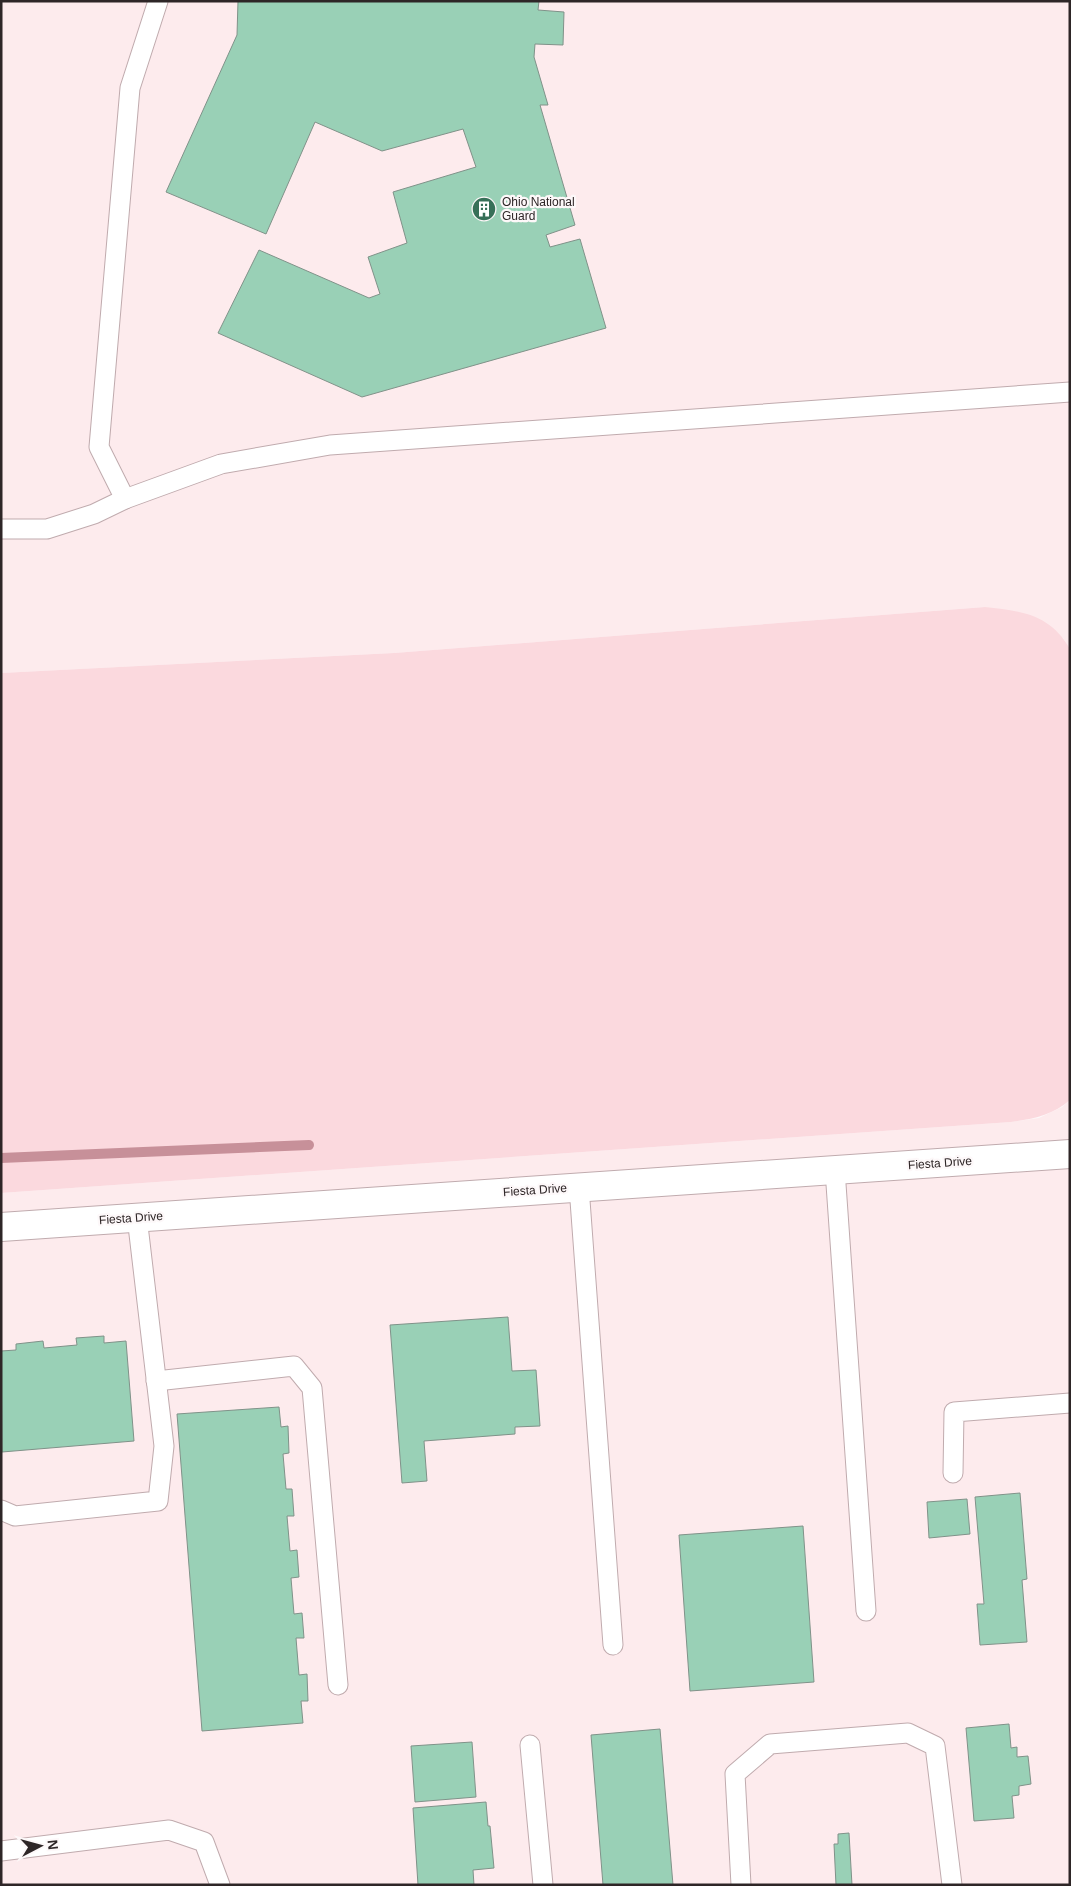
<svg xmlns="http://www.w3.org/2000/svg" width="1071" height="1886" font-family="Arial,sans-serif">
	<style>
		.built { fill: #fdebed }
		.green { fill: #fbd9de }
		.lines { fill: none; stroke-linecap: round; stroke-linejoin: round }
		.stream { stroke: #c79099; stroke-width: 10 }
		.building { fill: #99d0b6; stroke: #809289 }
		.service-casing { stroke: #c0abae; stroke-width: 21 }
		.minor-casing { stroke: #c0abae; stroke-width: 30 }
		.service { stroke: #fff; stroke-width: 19 }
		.minor { stroke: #fff; stroke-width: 28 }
		.labels { text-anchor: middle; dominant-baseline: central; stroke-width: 4.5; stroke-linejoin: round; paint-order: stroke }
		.poi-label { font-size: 12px; fill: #2e2627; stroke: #fdf8f9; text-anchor: start }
		.street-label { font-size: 12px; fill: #2e2627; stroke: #fdf8f9 }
	</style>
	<rect width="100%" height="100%" fill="#fdf8f9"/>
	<!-- built -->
	<g class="built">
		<polygon points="1,1 1070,1 1070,263 1068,287 1070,649 1063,638 985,607 394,653 1,673"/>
		<polygon points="1070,1100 1070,1885 1,1885 1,1193 1011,1122 1039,1118 1062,1107"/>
	</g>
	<!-- green -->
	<path class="green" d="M985 607C1021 611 1050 614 1070 649V1100C1053 1115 1033 1119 1011 1122L1 1193V673L394 653Z"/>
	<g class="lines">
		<!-- stream -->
		<polyline class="stream" points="1,1158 309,1145"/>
	</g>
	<!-- building -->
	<g class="building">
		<polygon points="238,1 539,1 538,10 564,12 563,45 535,44 534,57 548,105 540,105 575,225 546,235 550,247 580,239 606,328 362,397 218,333 259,250 369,298 380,294 368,257 407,243 393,192 476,167 463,129 382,151 315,122 266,234 166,192 237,35"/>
		<polygon points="508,1317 512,1371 536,1370 540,1426 515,1427 515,1434 424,1441 427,1481 402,1483 390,1325"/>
		<polygon points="104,1336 104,1343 126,1341 134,1441 2,1452 1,1351 16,1350 16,1344 43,1341 44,1348 77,1345 76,1338"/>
		<polygon points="279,1407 281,1427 288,1426 289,1453 283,1454 286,1489 292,1489 294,1516 287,1516 290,1551 297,1550 299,1577 291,1578 294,1614 302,1613 304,1638 296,1638 299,1675 307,1674 308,1701 301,1701 303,1723 202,1731 177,1414"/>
		<polygon points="1020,1493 1027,1579 1022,1580 1027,1642 980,1645 977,1604 984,1604 975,1497"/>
		<polygon points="967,1499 970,1534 929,1538 927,1502"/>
		<polygon points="803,1526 814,1682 690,1691 679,1535"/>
		<polygon points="1009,1724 1011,1748 1017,1747 1017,1757 1028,1756 1031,1784 1019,1786 1019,1795 1012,1796 1014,1818 974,1821 966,1728"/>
		<polygon points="660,1729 673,1885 603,1885 591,1735"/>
		<polygon points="472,1742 476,1797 415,1802 411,1746"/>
		<polygon points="486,1802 488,1826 490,1826 494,1868 473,1870 474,1885 418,1885 413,1808"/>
		<polygon points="849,1833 852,1885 836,1885 834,1844 838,1844 838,1834"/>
	</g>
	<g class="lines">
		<!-- service casing -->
		<g class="service-casing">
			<g id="service">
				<polyline points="125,499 99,447 130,88 158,1"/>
				<polyline points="1,529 47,529 94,514 125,499 221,464 330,445 1070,392"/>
				<polyline points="835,1170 866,1611"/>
				<polyline points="579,1187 613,1645"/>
				<polyline points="156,1381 294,1366 312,1388 338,1685"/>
				<polyline points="953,1473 954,1412 1070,1403"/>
				<polyline points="1,1510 15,1516 158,1501 164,1446 137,1217"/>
				<polyline points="530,1745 543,1885"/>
				<polyline points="1,1851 169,1830 204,1842 220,1885"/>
				<polyline points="741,1885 735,1774 770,1744 908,1733 935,1746 952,1885"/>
			</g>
		</g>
		<!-- minor casing -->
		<g class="minor-casing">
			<polyline id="minor" points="1,1227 1070,1154"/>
		</g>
		<!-- service -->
		<use href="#service" class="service"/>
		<!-- minor -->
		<use href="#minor" class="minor"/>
	</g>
	<!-- icons -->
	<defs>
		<g id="building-disc" transform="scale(1.25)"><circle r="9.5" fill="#377058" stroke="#fdf8f9"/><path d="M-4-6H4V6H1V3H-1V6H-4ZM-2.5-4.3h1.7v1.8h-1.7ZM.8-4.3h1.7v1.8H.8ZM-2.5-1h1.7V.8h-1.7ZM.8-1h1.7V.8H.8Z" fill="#fff"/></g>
	</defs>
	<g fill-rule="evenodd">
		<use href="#building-disc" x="484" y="209"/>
	</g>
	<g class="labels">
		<!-- poi labels -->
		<g class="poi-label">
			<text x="502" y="202">Ohio National<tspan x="502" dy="14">Guard</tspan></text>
		</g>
		<!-- street labels -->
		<g class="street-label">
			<text transform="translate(940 1163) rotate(-4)">Fiesta Drive</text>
			<text transform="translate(535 1190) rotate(-4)">Fiesta Drive</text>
			<text transform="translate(131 1218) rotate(-4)">Fiesta Drive</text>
		</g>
	</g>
	<!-- border -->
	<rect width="1071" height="1886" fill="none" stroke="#2e2627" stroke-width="5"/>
	<!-- north arrow -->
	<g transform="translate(40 1846) rotate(84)" stroke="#fdf8f9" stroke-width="4" paint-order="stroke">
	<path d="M0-4L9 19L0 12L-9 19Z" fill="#2e2627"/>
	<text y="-8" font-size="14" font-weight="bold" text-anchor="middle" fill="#2e2627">N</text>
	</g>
</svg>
